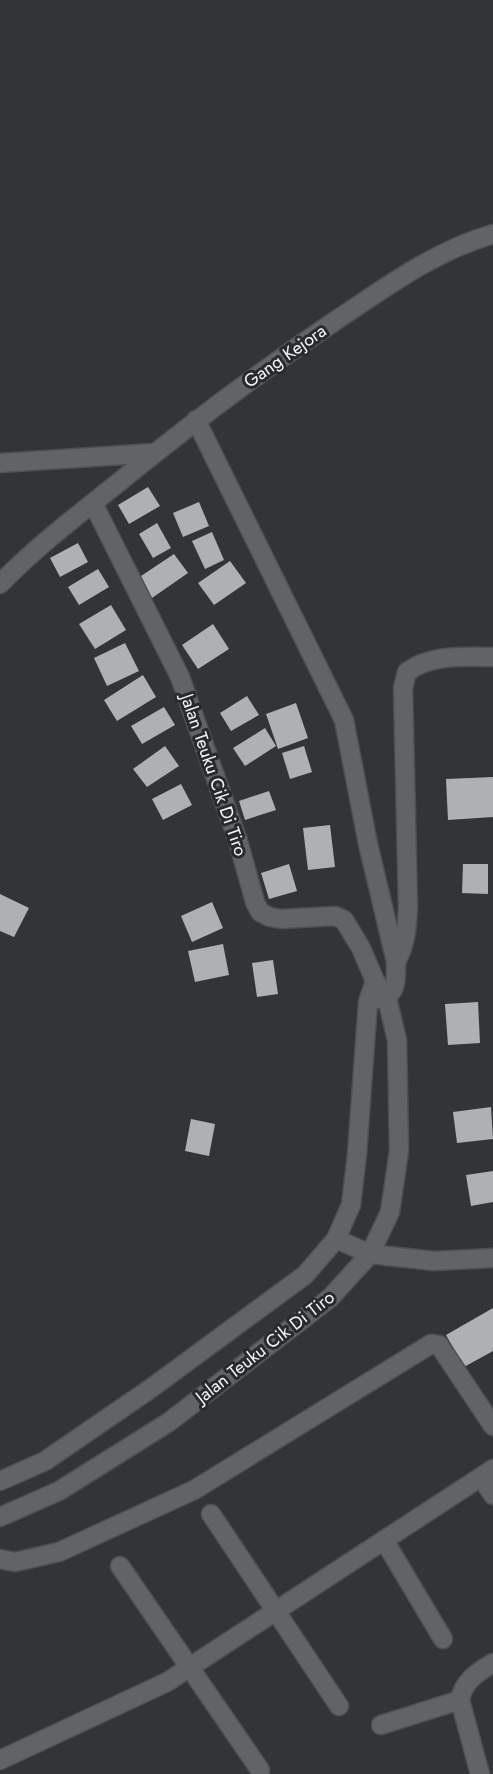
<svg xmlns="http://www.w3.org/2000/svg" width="493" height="1774" font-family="Jost,sans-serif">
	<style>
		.building { fill: #aeb1b3 }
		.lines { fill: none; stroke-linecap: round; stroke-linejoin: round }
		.street-casing { stroke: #4e4f51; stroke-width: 21 }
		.street { stroke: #616365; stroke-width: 18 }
		.labels { text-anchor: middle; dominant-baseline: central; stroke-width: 6; stroke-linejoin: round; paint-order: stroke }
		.street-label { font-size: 18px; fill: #f4f5f6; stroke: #282a2b }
	</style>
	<rect width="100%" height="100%" fill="#323436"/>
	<!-- building -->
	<g class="building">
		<polygon points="148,487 160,506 129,524 118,505"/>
		<polygon points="199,502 209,526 183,537 173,513"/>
		<polygon points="157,523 171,548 153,558 139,534"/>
		<polygon points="212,532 224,560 205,569 192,541"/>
		<polygon points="78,543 88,562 60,577 50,558"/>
		<polygon points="174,554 188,573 152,598 138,578"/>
		<polygon points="230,561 246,583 214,605 198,583"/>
		<polygon points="98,569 109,587 79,605 68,587"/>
		<polygon points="111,605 126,630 95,649 79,624"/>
		<polygon points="213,624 229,649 198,669 182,645"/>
		<polygon points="125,643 139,671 107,686 94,658"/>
		<polygon points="143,675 156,697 117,721 104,700"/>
		<polygon points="247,696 259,715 231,731 220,713"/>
		<polygon points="296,703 308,738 278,749 266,714"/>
		<polygon points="164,707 175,725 142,744 131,726"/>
		<polygon points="265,728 276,746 245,766 233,748"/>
		<polygon points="165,746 179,766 147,787 133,769"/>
		<polygon points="304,746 312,772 290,779 282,753"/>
		<polygon points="493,777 493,817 448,820 446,779"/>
		<polygon points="181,784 192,805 163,820 152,799"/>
		<polygon points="269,791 276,810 245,820 239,801"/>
		<polygon points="330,825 335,867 308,870 303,828"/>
		<polygon points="289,864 297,891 269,899 261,873"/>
		<polygon points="463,864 488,864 488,894 462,893"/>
		<polygon points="0,894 29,908 14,937 0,931"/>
		<polygon points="212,902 223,928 192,942 181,916"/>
		<polygon points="223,944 229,975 195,982 188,951"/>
		<polygon points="273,960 278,994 257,997 252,963"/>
		<polygon points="478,1002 480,1043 448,1045 445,1004"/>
		<polygon points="491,1107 493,1139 457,1143 453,1112"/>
		<polygon points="191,1119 215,1124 209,1156 185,1151"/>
		<polygon points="493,1171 493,1202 471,1206 466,1175"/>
		<polygon points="493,1308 493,1351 464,1367 446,1335"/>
	</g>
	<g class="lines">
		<!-- street casing -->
		<g class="street-casing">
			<g id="street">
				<path d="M196 420 344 720 368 844 396 962C396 978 398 995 379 999"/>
				<polyline points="0,463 154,453"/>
				<path d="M0 584C35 548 74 518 113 487 185 428 258 373 335 321 385 288 434 251 493 234"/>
				<path d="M396 962C406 944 407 926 408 907L403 688 407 672C431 654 464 657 493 657"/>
				<polyline points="336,1239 370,1254 434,1261 493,1258"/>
				<polyline points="481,1477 493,1495"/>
				<polyline points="0,1481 45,1461 150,1389 305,1275 336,1239 351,1205 357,1154 368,1002 375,981"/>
				<polyline points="211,1514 339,1706"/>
				<polyline points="0,1517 59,1491 169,1422 330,1298 370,1254 390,1212 399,1151 397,1040 387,998 375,981 361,948 344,920 335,916 281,919 270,917 260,912 255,902 238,841 180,677 93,503"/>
				<polyline points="384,1540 443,1639"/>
				<polyline points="0,1559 15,1562 59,1552 194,1490 431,1344 439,1345 493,1426"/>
				<polyline points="120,1566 260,1770"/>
				<polyline points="381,1725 460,1700"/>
				<polyline points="0,1760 167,1682 493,1469"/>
				<path d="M480 1774 460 1700C463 1682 477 1672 493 1663"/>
			</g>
		</g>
		<!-- street -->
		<use href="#street" class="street"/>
	</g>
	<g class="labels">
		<!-- street labels -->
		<g class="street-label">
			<text transform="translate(285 356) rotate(-35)">Gang Kejora</text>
			<text transform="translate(214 775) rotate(71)">Jalan Teuku Cik Di Tiro</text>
			<text transform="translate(265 1347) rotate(-38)">Jalan Teuku Cik Di Tiro</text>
		</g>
	</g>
</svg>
